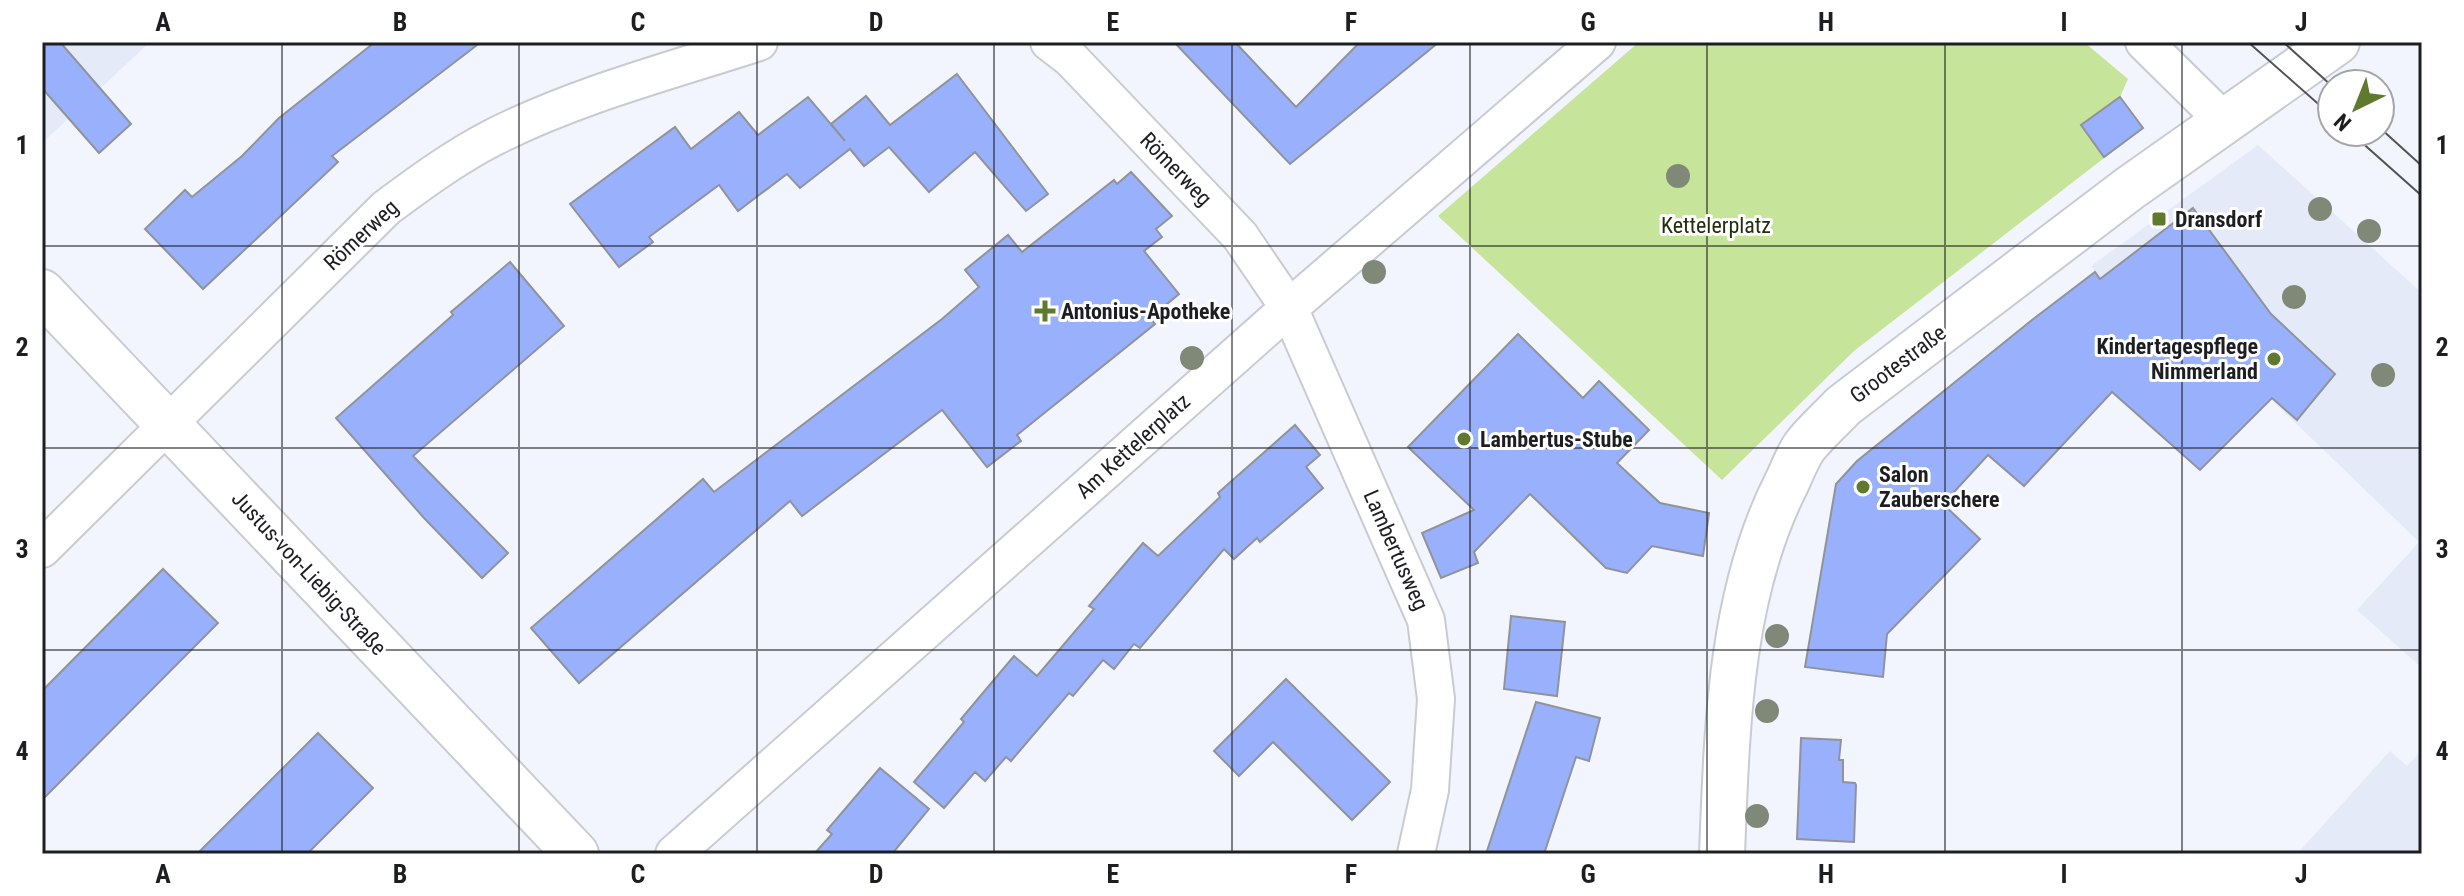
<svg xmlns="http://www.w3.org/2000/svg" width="2464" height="896" font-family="'Roboto Condensed',sans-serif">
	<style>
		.built { fill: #e5eaf9 }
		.green { fill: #c6e59a }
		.building { fill: #99b1fd; stroke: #90939a; stroke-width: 2 }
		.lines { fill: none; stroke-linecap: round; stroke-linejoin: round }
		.minor-casing { stroke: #c9cbd3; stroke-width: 40 }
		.tertiary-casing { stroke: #c9cbd3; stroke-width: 48 }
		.secondary-casing { stroke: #c9cbd3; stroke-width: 48 }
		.minor { stroke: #fff; stroke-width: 36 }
		.tertiary { stroke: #fff; stroke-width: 44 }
		.secondary { stroke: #fff; stroke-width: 44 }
		.tram { stroke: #515257; stroke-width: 2 }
		.tree { fill: #808878 }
		.grid { fill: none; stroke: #1d1e21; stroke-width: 2; stroke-opacity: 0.55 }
		.poi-dot { fill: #5f7a2e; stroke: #fff; stroke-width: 3 }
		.labels { text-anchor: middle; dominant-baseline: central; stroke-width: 6; stroke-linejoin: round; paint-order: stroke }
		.street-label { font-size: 22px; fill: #1d1e21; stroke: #fff }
		.poi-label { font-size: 22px; font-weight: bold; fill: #1d1e21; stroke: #fff; text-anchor: start }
		.park-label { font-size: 22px; fill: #222f0c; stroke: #fff }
		.neatline { fill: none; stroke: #1d1e21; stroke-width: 3 }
		.grid-label { font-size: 26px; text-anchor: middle; font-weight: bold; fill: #1d1e21 }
	</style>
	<rect width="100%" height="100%" fill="#f2f5fd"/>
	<!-- built -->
	<g class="built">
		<polygon points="42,42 150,42 42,143"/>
		<polygon points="2258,145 2422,293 2422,668 2357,610 2419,542 2221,351 2119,305 2091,266"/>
		<polygon points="2422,750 2422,854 2297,854 2390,751 2407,766"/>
	</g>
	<!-- green -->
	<polygon class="green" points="1639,42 2084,42 2128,79 2120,97 2143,128 1854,351 1722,480 1438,216"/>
	<!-- building -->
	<g class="building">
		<polygon points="42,42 60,42 131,124 99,153 42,88"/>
		<polygon points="375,42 481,42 332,156 338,162 203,289 145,229 185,190 192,197 242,156 279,118"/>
		<polygon points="1174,42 1235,42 1296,107 1360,42 1439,42 1290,164"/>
		<polygon points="957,74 1048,194 1026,211 975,152 929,192 889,147 864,166 850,149 800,188 787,174 738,211 719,185 649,237 653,242 619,267 570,204 675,127 691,149 739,112 758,135 808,97 845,141 831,124 866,96 890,125"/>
		<polygon points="2120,97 2143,128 2104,157 2081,125"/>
		<polygon points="1131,172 1172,216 1156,229 1162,237 1144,251 1179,294 1150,318 1155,324 1017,435 1021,441 987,467 942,410 802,516 790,501 579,683 531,628 703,479 714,492 942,319 979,287 965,270 1008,235 1022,252 1114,180 1117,184"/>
		<polygon points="2193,208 2271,314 2335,374 2297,420 2272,398 2200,470 2112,392 2024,486 1988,455 1943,504 1980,539 1887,634 1883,677 1805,667 1836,484 1857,461 2032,320 2095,272 2100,279"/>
		<polygon points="510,262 564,326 413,456 508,553 482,578 424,518 336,418 453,315 451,312"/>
		<polygon points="1518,334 1583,398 1599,381 1649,430 1617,463 1660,503 1709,513 1703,556 1652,546 1627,573 1606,568 1530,494 1474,552 1478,563 1441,578 1422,533 1474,510 1408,447"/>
		<polygon points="1295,425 1320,455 1306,467 1323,488 1260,542 1257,538 1234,559 1224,549 1140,648 1134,644 1114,669 1103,660 1073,696 1069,693 1011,761 1006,757 985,781 975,772 944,808 914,782 964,722 961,719 1014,656 1037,676 1094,609 1089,606 1143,543 1158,556 1220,497 1218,493"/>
		<polygon points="163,569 218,623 42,800 42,691"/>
		<polygon points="1511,616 1565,622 1557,696 1504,689"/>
		<polygon points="1286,679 1390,782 1352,820 1273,742 1239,776 1214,751"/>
		<polygon points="1536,702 1600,718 1589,761 1576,757 1544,854 1486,854"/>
		<polygon points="318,733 373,788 307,854 197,854"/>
		<polygon points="1801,738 1841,740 1839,760 1843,760 1843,782 1855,783 1856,785 1854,842 1797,839"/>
		<polygon points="880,768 929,809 892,854 814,854 832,834 827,830"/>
	</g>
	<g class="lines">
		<!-- minor casing -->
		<g class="minor-casing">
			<g id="minor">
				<polyline points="1049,42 1071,59 1240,236 1289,308 1426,620 1436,699 1430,790 1416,854"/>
				<polyline points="2144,42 2224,121"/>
				<path d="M42 549 386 208C421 182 455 157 494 137 577 95 670 71 759 42"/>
				<polyline points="674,854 1289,308 1597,42"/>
			</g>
		</g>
		<!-- tertiary casing -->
		<g class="tertiary-casing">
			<path id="tertiary" d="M1722 854C1727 731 1729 597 1786 484 1792 472 1797 457 1805 446 1816 432 1831 419 1843 406L2130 188 2337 42"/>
		</g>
		<!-- secondary casing -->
		<g class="secondary-casing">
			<polyline id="secondary" points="42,292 576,854"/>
		</g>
		<!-- minor -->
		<use href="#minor" class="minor"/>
		<!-- tertiary -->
		<use href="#tertiary" class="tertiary"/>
		<!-- secondary -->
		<use href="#secondary" class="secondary"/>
		<!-- tram -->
		<g class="tram">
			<polyline points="2248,42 2332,116"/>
			<polyline points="2283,42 2332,86"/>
			<polyline points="2380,128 2422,166"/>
			<polyline points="2350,132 2422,196"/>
		</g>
	</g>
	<!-- trees -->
	<g class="tree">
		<circle cx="1678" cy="176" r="12"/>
		<circle cx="2320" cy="209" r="12"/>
		<circle cx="2369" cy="231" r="12"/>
		<circle cx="1374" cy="272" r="12"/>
		<circle cx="2294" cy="297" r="12"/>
		<circle cx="1192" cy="358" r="12"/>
		<circle cx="2383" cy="375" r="12"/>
		<circle cx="1777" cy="636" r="12"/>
		<circle cx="1767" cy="711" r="12"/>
		<circle cx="1757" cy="816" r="12"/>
	</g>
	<!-- grid -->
	<path class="grid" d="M282 42V854M519 42V854M757 42V854M994 42V854M1232 42V854M1470 42V854M1707 42V854M1945 42V854M2182 42V854M42 246H2422M42 448H2422M42 650H2422"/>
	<!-- markers -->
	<g class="poi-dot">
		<rect x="2151" y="211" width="16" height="16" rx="4"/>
		<path d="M1041 299h8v8h8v8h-8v8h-8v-8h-8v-8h8z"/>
		<circle cx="2274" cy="359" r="8"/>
		<circle cx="1464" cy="439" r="8"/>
		<circle cx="1863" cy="487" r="8"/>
	</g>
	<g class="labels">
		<!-- street labels -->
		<g class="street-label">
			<text transform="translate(1176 169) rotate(46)">Römerweg</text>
			<text transform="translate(361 235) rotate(-43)">Römerweg</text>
			<text transform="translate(1898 364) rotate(-37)">Grootestraße</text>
			<text transform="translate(1133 446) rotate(-42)">Am Kettelerplatz</text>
			<text transform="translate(1396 550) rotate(66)">Lambertusweg</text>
			<text transform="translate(309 573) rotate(47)">Justus-von-Liebig-Straße</text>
		</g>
		<!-- poi labels -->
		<g class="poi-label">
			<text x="2175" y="219">Dransdorf</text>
			<text x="1061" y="311">Antonius-Apotheke</text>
			<text x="2258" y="346" text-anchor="end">Kindertagespflege<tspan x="2258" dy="25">Nimmerland</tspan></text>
			<text x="1480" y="439">Lambertus-Stube</text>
			<text x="1879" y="474">Salon<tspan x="1879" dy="25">Zauberschere</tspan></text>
		</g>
		<!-- park labels -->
		<g class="park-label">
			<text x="1716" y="225">Kettelerplatz</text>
		</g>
	</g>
	<!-- border -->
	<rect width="2464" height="896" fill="none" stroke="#ffffff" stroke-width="88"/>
	<!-- north arrow -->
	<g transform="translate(2356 108) rotate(223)"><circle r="38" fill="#ffffff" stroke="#a5a5a6" stroke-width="2"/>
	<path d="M0-6L14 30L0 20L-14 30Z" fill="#5f7a2e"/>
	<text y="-12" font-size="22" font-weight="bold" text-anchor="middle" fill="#1d1e21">N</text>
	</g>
	<rect x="44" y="44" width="2376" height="808" class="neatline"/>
	<g class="grid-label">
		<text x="163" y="31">A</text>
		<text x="400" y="31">B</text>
		<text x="638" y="31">C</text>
		<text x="876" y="31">D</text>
		<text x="1113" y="31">E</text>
		<text x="1351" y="31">F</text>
		<text x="1588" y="31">G</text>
		<text x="1826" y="31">H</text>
		<text x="2064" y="31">I</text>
		<text x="2301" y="31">J</text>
		<text x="22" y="154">1</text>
		<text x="2442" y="154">1</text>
		<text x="22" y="356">2</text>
		<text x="2442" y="356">2</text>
		<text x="22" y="558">3</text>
		<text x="2442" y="558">3</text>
		<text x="22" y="760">4</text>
		<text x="2442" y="760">4</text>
		<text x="163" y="883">A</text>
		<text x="400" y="883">B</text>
		<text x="638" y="883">C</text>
		<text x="876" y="883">D</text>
		<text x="1113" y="883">E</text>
		<text x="1351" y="883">F</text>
		<text x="1588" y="883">G</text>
		<text x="1826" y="883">H</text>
		<text x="2064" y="883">I</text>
		<text x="2301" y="883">J</text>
	</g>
</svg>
